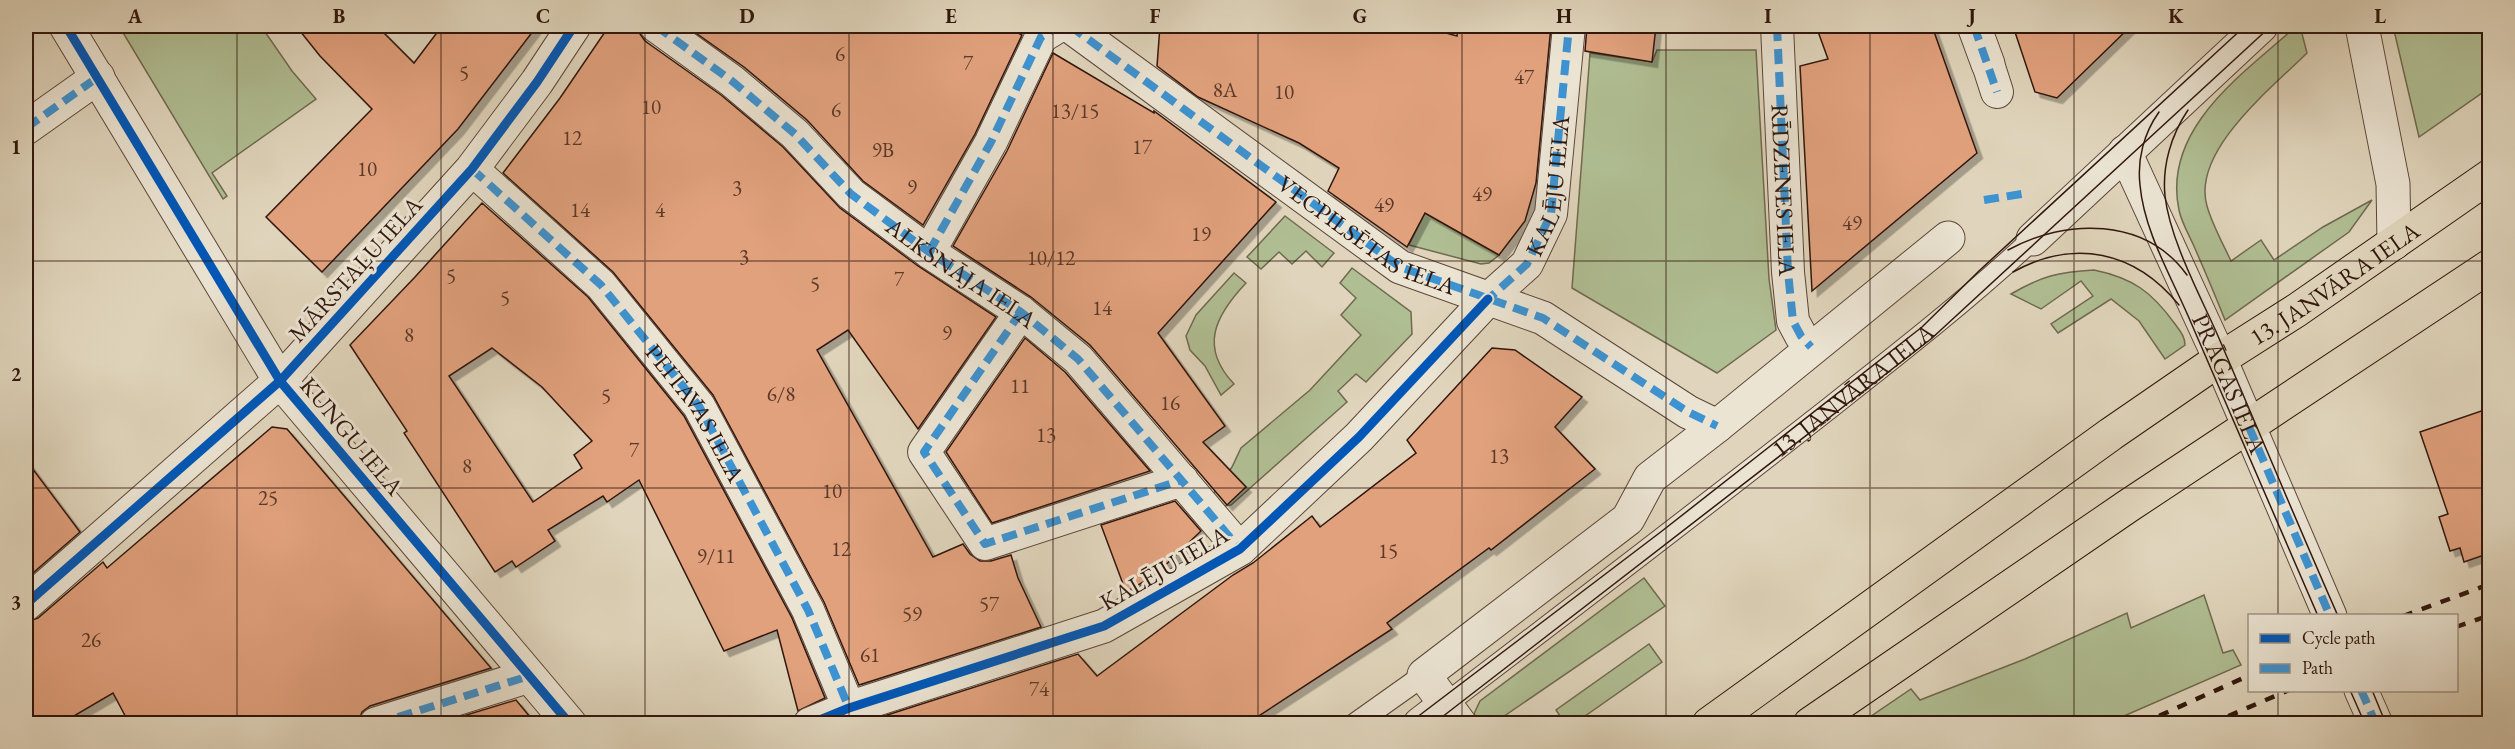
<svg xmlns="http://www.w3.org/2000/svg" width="2515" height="749" font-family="'EB Garamond',serif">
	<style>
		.green { fill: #b0be93; stroke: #706a50; stroke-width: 1.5 }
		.building { fill: #e1a17d; stroke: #30160d; stroke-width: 1.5; fill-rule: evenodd; filter: url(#shadow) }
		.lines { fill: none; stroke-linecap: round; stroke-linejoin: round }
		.service-casing { stroke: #5c4639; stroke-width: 23 }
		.pedestrian-casing { stroke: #5c4639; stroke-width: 34 }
		.minor-casing { stroke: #5c4639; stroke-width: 35 }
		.tertiary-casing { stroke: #5c4639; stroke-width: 35 }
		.primary-casing { stroke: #30160d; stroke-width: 35 }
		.service { stroke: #ebe4d3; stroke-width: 21 }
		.pedestrian { stroke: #ebe4d3; stroke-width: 32 }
		.minor { stroke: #ebe4d3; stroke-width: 33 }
		.tertiary { stroke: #ebe4d3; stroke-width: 33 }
		.primary { stroke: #e0d5bc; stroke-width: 33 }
		.tram { stroke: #30160d; stroke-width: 1.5 }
		.rail { stroke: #30160d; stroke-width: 4.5; stroke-dasharray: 10 10; stroke-linecap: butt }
		.quiet { stroke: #3d93d2; stroke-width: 8; stroke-dasharray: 15 8; stroke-linecap: butt }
		.cycleway-casing { stroke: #ebe4d3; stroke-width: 13 }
		.cycleway { stroke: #0057b8; stroke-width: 9 }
		.grid { fill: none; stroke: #30160d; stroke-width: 1.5; stroke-opacity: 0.55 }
		.labels { text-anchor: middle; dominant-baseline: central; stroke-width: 6; stroke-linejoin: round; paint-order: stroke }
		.number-label { font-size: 21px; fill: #5c3929 }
		.street-label { font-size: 24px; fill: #30160d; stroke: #ebe4d3 }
		.neatline { fill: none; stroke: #30160d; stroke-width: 2 }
		.grid-label { font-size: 20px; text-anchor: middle; font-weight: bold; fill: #30160d }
	</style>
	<defs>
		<filter id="shadow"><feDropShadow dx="5.5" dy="5.5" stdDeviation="0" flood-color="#0004"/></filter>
	</defs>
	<rect width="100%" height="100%" fill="#e0d5bc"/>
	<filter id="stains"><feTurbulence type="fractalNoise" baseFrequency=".00333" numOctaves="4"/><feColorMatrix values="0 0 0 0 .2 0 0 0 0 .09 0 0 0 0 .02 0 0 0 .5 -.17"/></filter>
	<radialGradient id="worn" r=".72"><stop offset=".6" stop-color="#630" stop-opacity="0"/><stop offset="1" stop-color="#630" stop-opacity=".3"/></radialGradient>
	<!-- green -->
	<g class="green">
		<polygon points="119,26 261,26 292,71 316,99 212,173 227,196 223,199"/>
		<path d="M2300 26 2307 53C2273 87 2191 151 2207 206 2212 224 2223 244 2231 261L2261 240 2274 260 2323 227 2372 200 2349 232 2225 320C2215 295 2204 269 2193 244 2188 233 2181 221 2179 210 2162 130 2240 76 2292 30Z"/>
		<polygon points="2393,26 2489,26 2489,88 2419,137"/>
		<polygon points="1657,50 1756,50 1769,279 1776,330 1717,373 1572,288 1590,53 1652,62"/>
		<polygon points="1425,213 1499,255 1489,263 1481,264 1409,245"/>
		<polygon points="1285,216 1334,253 1322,267 1306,251 1292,264 1279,252 1261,269 1247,257"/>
		<polygon points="1352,268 1411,312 1412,334 1366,382 1356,374 1338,391 1347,402 1231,505 1224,506 1213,494 1232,467 1241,448 1310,390 1361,335 1341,315 1356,298 1340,283"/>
		<path d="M2094 270C2133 278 2152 292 2175 324 2180 331 2185 336 2185 345L2165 359 2139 321 2111 299 2058 333 2051 324 2093 296 2081 281 2041 309 2011 294C2042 276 2058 272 2094 270Z"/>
		<path d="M1234 273 1246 283C1215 316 1199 347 1234 384L1221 395 1205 366 1190 350 1186 336 1196 315Z"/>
		<polygon points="1644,578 1665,606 1494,723 1480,723 1474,714 1480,701"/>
		<polygon points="2204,595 2223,653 2233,650 2241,665 2108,723 1861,723 1911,689 1920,700 2025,659 2127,613 2131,628"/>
		<polygon points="1649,644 1662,662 1575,723 1550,723 1560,716 1556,710"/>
	</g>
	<!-- building -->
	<g class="building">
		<polygon points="296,26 377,26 414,63 442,26 537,26 458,129 322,272 266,217 372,109 320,56"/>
		<polygon points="609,26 638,26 640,34 645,41 721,95 783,147 840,208 918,266 996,317 918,429 848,330 817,350 933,557 963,544 970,554 980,561 991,561 1011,555 1018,578 1041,627 859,685 824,602 713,395 613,272 503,173 560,98"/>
		<polygon points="686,26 1005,26 1022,35 975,134 923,225 863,181 807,120 744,67"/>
		<polygon points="1160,26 1358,26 1386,32 1388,26 1421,26 1457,36 1458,26 1551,26 1536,183 1525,221 1499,255 1425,213 1407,247 1328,191 1339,168 1299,143 1198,97 1157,66"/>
		<polygon points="1587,26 1656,26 1652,62 1585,51"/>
		<polygon points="1816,26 1932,26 1977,153 1812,291 1800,66 1828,59"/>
		<polygon points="2013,26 2131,26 2057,98 2035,92"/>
		<polygon points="1053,53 1154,113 1154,111 1276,202 1158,333 1225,426 1203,442 1246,487 1227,505 1090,345 1031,297 953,246 1007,151"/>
		<path d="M482 203 588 297 684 416 792 618 825 698 798 711 777 630 724 651 639 480 607 502 603 496 548 530 555 541 516 567 512 561 495 572 404 433 407 431 350 345 415 277ZM492 348 542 387 592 441 574 455 582 468 533 502 449 376Z"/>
		<polygon points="1025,338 1065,372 1150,471 992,523 946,452"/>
		<polygon points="1492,348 1515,350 1582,397 1555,427 1595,469 1491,550 1489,548 1387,623 1392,629 1248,723 862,723 1078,654 1097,676 1233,575 1253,563 1312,516 1320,527 1416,453 1407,440"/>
		<polygon points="2490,408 2490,553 2464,562 2460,548 2450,551 2439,517 2448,514 2420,432"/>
		<polygon points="272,427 287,429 491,668 370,706 362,712 358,723 129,723 113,693 62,723 26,723 26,622 38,618 103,562 107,568"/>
		<polygon points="26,460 80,532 26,579"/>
		<polygon points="1175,501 1201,531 1154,576 1126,592 1101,525"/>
		<polygon points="516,700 535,723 440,723"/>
	</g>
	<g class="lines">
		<!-- service casing -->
		<g class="service-casing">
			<g id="service">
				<path id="s1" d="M1446 704C1569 610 1691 517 1813 421 1888 362 1963 304 2033 239"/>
				<polyline points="1355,724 1424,675"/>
			</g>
		</g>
		<!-- pedestrian casing -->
		<g class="pedestrian-casing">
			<g id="pedestrian">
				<polyline points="656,26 732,81 795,134 851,194 929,252 1021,312 1078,359 1240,549"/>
				<polyline points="1777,26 1788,272 1793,321 1801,336 1811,347"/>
				<polyline points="1988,64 1997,92"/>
				<polyline points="472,169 601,285 699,406 808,610 849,708"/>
				<polyline points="929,252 991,142 1041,37 1059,26"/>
				<path id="s2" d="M1488 299 1527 264 1551 214 1569 26"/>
				<polyline points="1021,312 924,452 985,544 1182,480"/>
			</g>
		</g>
		<!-- minor casing -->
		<g class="minor-casing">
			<g id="minor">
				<polyline points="66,26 280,381 570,724"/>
				<path id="s3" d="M1070 26 1400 267 1543 318 1688 412 1717 426"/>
				<polyline points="1974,26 1988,64"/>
				<polyline points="26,128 98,77"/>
				<path id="s4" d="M2125 152 2220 359 2330 616"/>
				<polyline points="2033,239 2261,26"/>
				<polyline points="26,604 280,381 472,169 537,82 574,26"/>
				<polyline points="2361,690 2376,724"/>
				<polyline points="376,724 529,676"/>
				<polyline points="810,724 849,708 1104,626 1240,549 1359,437 1488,299"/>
				<polyline points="1420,724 1446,704"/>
				<polyline points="1460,724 1424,675 1628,519 1650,478 1717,426 1948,238"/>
			</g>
		</g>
		<!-- tertiary casing -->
		<g class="tertiary-casing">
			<polyline id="tertiary" points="2362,26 2393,184 2394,243"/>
		</g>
		<!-- primary casing -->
		<g class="primary-casing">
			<g id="primary">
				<path id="s5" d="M1709 724 2111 434 2220 359 2297 310 2490 176"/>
				<polyline points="1810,724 2128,506 2490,266"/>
			</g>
		</g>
		<!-- service -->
		<use href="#service" class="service"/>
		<!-- pedestrian -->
		<use href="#pedestrian" class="pedestrian"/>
		<!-- minor -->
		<use href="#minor" class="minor"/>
		<!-- tertiary -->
		<use href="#tertiary" class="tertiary"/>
		<!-- primary -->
		<use href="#primary" class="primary"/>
		<!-- tram -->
		<g class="tram">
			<path d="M2188 110C2171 135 2162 166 2165 196 2170 240 2200 295 2218 336 2258 429 2297 523 2338 616"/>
			<path d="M2159 112C2144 133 2137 159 2140 185 2144 231 2171 276 2189 318 2231 417 2275 516 2318 616"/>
			<path d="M2008 250C2066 218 2145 217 2187 275"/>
			<path d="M2013 272C2074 238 2135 251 2179 305"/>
			<polyline points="2350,690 2365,724"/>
			<polyline points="2372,690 2386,724"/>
			<polyline points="1408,724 1662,531 1922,327 1980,270 2245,26"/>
			<polyline points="1433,724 1931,339 2271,26"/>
		</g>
		<!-- rail -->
		<g class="rail">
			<polyline points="2403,616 2490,584"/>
			<polyline points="2456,627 2490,615"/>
			<polyline points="2141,724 2250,675"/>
			<polyline points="2210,724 2289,690"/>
		</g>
		<!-- quiet -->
		<g class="quiet">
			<path id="s6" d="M656 26 732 81 795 134 851 194 929 252 1021 312 1078 359 1240 549"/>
			<polyline points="1070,26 1400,267 1543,318 1688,412 1717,426"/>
			<path id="s7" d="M1777 26 1788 272 1793 321 1801 336 1811 347"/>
			<polyline points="1974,26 1997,92"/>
			<polyline points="26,128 98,77"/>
			<path id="s8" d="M472 169 601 285 699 406 808 610 849 708"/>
			<polyline points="1984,200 2028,193"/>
			<polyline points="929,252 991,142 1041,37 1059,26"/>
			<polyline points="1484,303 1527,264 1551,214 1569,26"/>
			<polyline points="1021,312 924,452 985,544 1182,480"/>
			<polyline points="2249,427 2330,616"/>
			<polyline points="2361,690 2376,724"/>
			<polyline points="376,724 529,676"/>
		</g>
		<!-- cycleway casing -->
		<g class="cycleway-casing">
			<g id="cycleway">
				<polyline points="66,26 280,381 570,724"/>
				<polyline points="26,604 280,381 472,169 537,82 574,26"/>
				<polyline points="810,724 849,708 1104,626 1240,549 1359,437 1488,299"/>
			</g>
		</g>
		<!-- cycleway -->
		<use href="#cycleway" class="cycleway"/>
	</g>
	<!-- grid -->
	<path class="grid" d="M237 26V724M441 26V724M645 26V724M849 26V724M1053 26V724M1258 26V724M1462 26V724M1666 26V724M1870 26V724M2074 26V724M2278 26V616M26 261H2490M26 488H2490M2278 690V724"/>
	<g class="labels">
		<!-- number labels -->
		<g class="number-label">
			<text x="840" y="53">6</text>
			<text x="968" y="62">7</text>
			<text x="464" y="72">5</text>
			<text x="1524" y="76">47</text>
			<text x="1225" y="89">8A</text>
			<text x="1284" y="91">10</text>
			<text x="651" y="106">10</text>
			<text x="836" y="109">6</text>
			<text x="1075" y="110">13/15</text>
			<text x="572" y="137">12</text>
			<text x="1142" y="146">17</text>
			<text x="883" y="149">9B</text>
			<text x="367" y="168">10</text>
			<text x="912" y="186">9</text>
			<text x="737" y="187">3</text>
			<text x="1482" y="193">49</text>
			<text x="1384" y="204">49</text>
			<text x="580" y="209">14</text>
			<text x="660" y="209">4</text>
			<text x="1852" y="222">49</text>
			<text x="1201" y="233">19</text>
			<text x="744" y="256">3</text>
			<text x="1051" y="257">10/12</text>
			<text x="451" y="275">5</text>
			<text x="899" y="278">7</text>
			<text x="815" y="283">5</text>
			<text x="505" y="297">5</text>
			<text x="1102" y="307">14</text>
			<text x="947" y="332">9</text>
			<text x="409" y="334">8</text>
			<text x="1020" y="385">11</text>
			<text x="781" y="393">6/8</text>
			<text x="606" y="395">5</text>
			<text x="1170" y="402">16</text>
			<text x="1046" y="434">13</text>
			<text x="634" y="449">7</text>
			<text x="1499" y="455">13</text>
			<text x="467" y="465">8</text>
			<text x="832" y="490">10</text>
			<text x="268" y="497">25</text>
			<text x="841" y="548">12</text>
			<text x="1388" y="550">15</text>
			<text x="716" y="555">9/11</text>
			<text x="989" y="603">57</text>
			<text x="912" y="613">59</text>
			<text x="91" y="639">26</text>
			<text x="870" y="654">61</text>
			<text x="1039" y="688">74</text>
		</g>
		<!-- street labels -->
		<g class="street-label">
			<text stroke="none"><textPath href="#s2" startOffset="135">KALĒJU IELA</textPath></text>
			<text stroke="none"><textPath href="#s7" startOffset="164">RĪDZENES IELA</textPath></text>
			<text stroke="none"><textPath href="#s3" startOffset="364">VECPILSĒTAS IELA</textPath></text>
			<text transform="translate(355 269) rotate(-48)">MĀRSTAĻU IELA</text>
			<text stroke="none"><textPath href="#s6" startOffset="394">ALKSNĀJA IELA</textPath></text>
			<text stroke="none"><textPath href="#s5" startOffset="765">13. JANVĀRA IELA</textPath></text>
			<text stroke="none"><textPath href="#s4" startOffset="254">PRĀGAS IELA</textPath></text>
			<text stroke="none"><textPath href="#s1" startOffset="514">13. JANVĀRA IELA</textPath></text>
			<text stroke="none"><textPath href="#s8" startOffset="333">PEITAVAS IELA</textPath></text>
			<text transform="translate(352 436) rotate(50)">KUNGU IELA</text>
			<text transform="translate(1164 568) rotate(-30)">KALĒJU IELA</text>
		</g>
	</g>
	<!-- margin -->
	<rect width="2515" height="749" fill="none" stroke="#e0d5bc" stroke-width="66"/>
	<!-- legend -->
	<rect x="2248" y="614" width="210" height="78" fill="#ebe4d3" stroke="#a09284" stroke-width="1.5"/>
	<rect x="2260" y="634" width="30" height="9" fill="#0057b8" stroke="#a09284" stroke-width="1.5"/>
	<text x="2302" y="644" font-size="18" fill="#30160d">Cycle path</text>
	<rect x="2260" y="664" width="30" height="9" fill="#3d93d2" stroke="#a09284" stroke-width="1.5"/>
	<text x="2302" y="674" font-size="18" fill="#30160d">Path</text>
	<rect x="33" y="33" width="2449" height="683" class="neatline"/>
	<g class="grid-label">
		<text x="135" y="23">A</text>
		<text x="339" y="23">B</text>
		<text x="543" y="23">C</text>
		<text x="747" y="23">D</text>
		<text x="951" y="23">E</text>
		<text x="1155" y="23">F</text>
		<text x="1360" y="23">G</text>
		<text x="1564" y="23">H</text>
		<text x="1768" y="23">I</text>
		<text x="1972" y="23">J</text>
		<text x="2176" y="23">K</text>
		<text x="2380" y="23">L</text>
		<text x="16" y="154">1</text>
		<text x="16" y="381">2</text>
		<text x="16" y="609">3</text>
	</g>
	<rect width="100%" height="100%" filter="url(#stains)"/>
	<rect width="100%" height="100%" fill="url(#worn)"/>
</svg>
